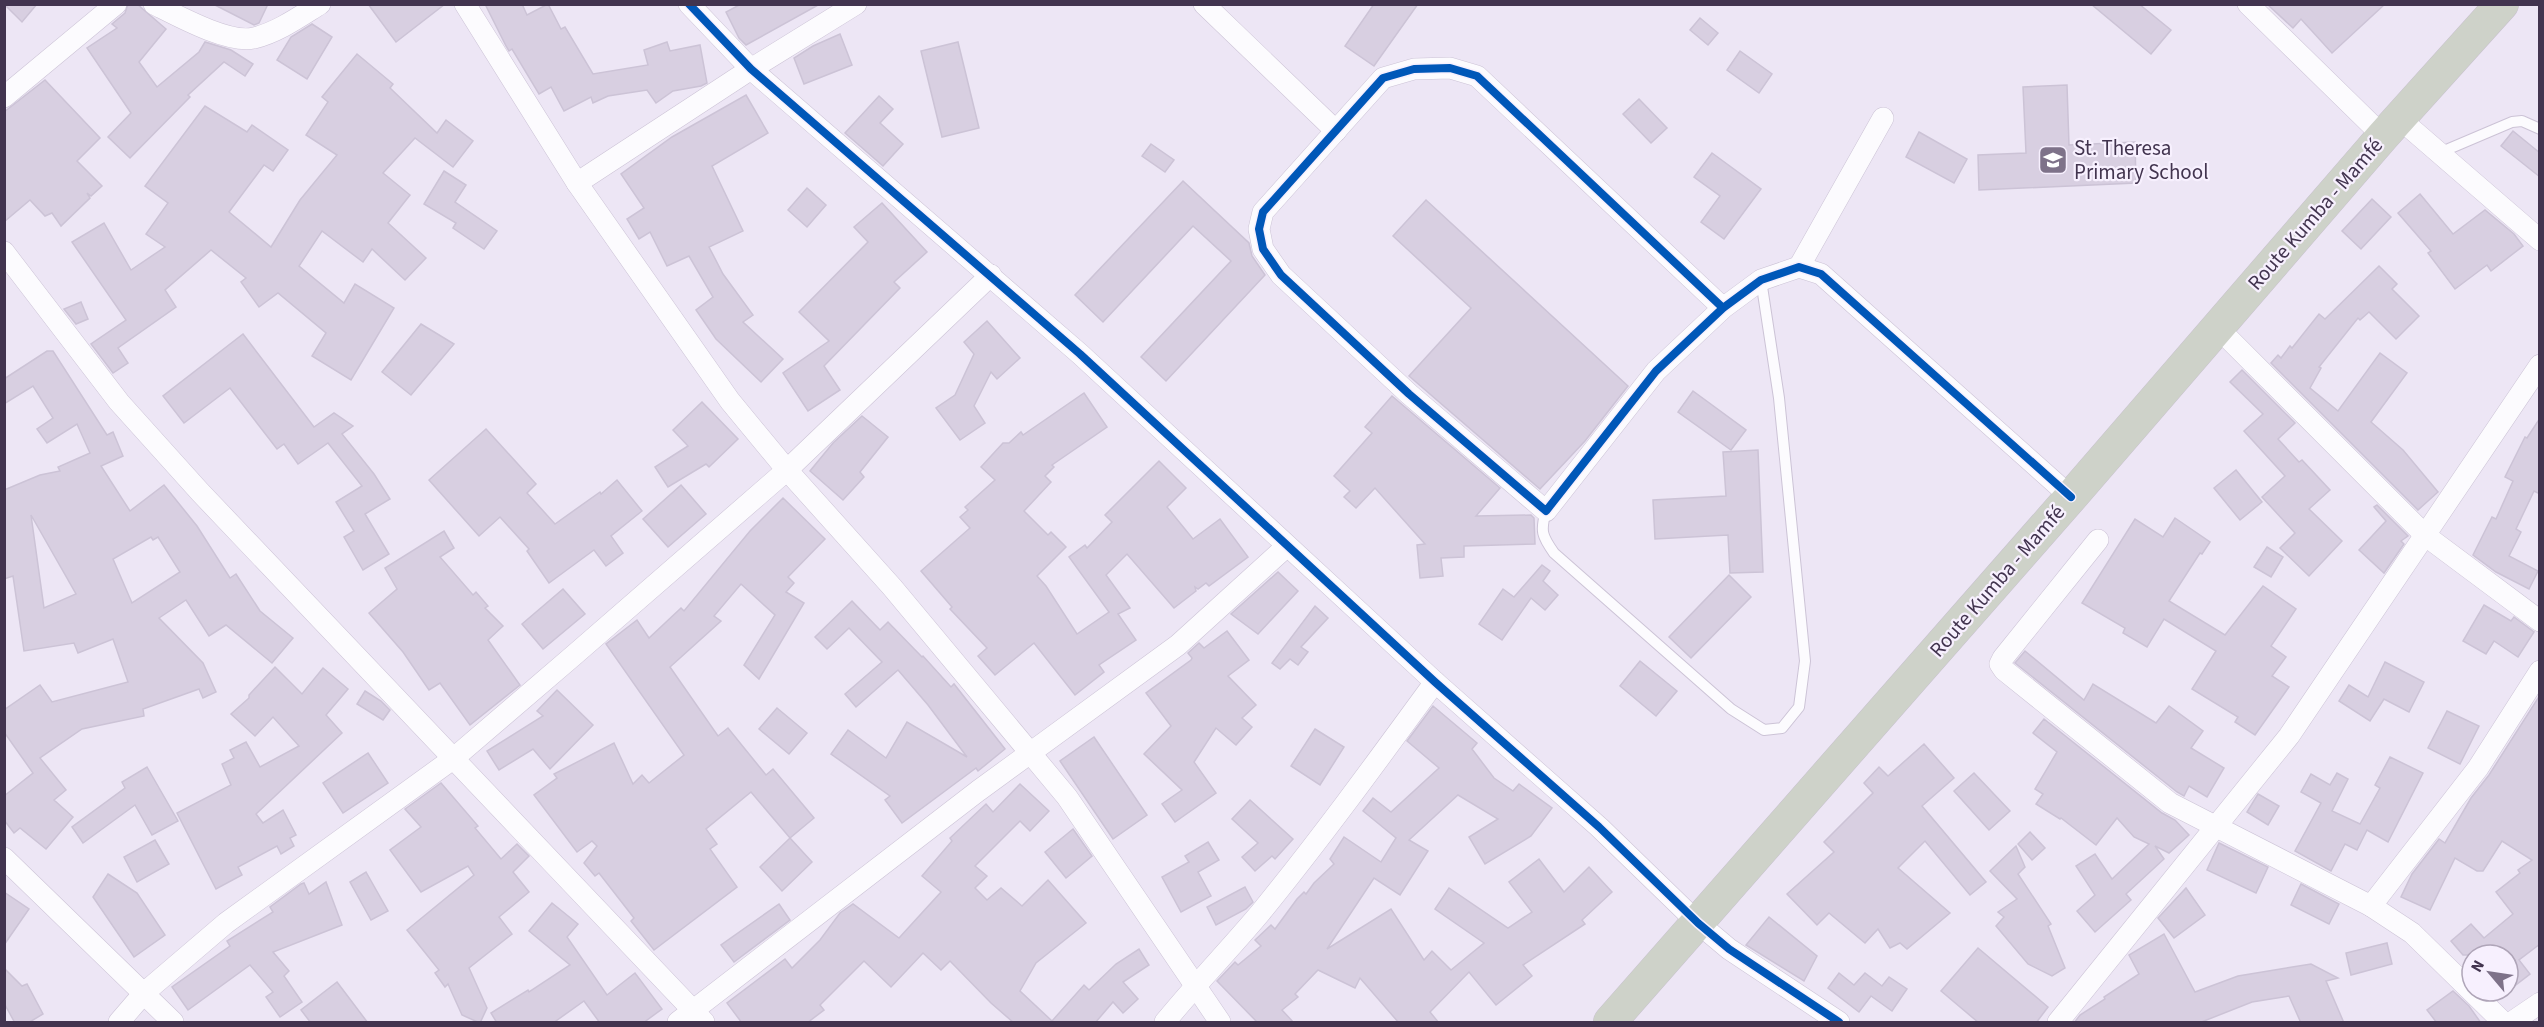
<svg xmlns="http://www.w3.org/2000/svg" width="2544" height="1027" font-family="'Source Sans 3',sans-serif">
	<style>
		.building { fill: #d8cfe1; stroke: #ccc3d6; stroke-width: 1.5; fill-rule: evenodd }
		.lines { fill: none; stroke-linecap: round; stroke-linejoin: round }
		.lane-casing { stroke: #ccc3d6; stroke-width: 12 }
		.street-casing { stroke: #ccc3d6; stroke-width: 22 }
		.highway-casing { stroke: #c8c2ce; stroke-width: 34 }
		.lane { stroke: #fcfbfe; stroke-width: 10 }
		.street { stroke: #fcfbfe; stroke-width: 21 }
		.highway { stroke: #ced2c9; stroke-width: 33 }
		.cycleway-casing { stroke: #f7f0fe; stroke-width: 11 }
		.cycleway { stroke: #0057b8; stroke-width: 8 }
		.labels { text-anchor: middle; dominant-baseline: central; stroke-width: 4.5; stroke-linejoin: round; paint-order: stroke }
		.poi-label { font-size: 21px; fill: #42344f; stroke: #f7f0fe; text-anchor: start }
		.street-label { font-size: 21px; fill: #42344f; stroke: #f7f0fe }
	</style>
	<rect width="100%" height="100%" fill="#ede6f5"/>
	<!-- building -->
	<g class="building">
		<polygon points="4,4 37,4 22,22"/>
		<polygon points="128,4 137,4 166,29 139,62 157,87 199,52 205,42 231,50 253,64 245,76 224,62 188,95 190,97 130,158 108,137 131,113 87,48 117,28 112,24 125,13"/>
		<polygon points="213,4 268,4 259,23 254,25"/>
		<polygon points="368,4 445,4 396,42"/>
		<polygon points="485,4 522,4 527,15 548,4 561,29 565,27 593,74 648,65 644,50 667,42 670,51 700,45 707,83 701,86 673,91 656,103 647,90 608,96 593,103 591,97 564,111 551,87 539,94 512,49 509,51 506,46"/>
		<polygon points="741,4 820,4 746,45 739,38 726,12"/>
		<polygon points="1374,4 1418,4 1374,66 1345,46"/>
		<polygon points="2091,4 2139,4 2171,30 2151,54"/>
		<polygon points="2267,4 2385,4 2332,53 2301,19 2293,28"/>
		<polygon points="1700,18 1718,33 1708,45 1690,30"/>
		<polygon points="312,24 332,37 307,79 277,60 291,37"/>
		<polygon points="840,34 852,65 804,84 794,58 813,46"/>
		<polygon points="958,42 979,128 942,137 921,51"/>
		<polygon points="1740,51 1772,74 1759,93 1727,70"/>
		<polygon points="357,54 393,84 390,88 437,133 446,120 473,141 453,167 415,138 383,173 410,195 388,223 426,258 405,280 372,249 363,262 322,231 299,266 344,303 355,284 394,308 351,380 312,356 326,333 278,293 259,307 241,282 246,278 211,250 165,290 176,307 118,348 128,363 113,373 91,344 126,320 72,242 104,223 131,270 165,247 146,234 168,203 145,186 205,106 247,132 252,125 288,150 273,171 264,165 229,212 271,247 300,200 337,155 306,135 328,102 322,97"/>
		<polygon points="45,80 100,138 77,161 102,186 91,196 87,193 90,198 61,226 52,213 45,216 30,200 4,222 4,112"/>
		<polygon points="2067,85 2069,145 2135,142 2136,183 1979,190 1978,155 2026,153 2023,87"/>
		<polygon points="746,95 768,133 712,166 743,231 709,247 723,274 753,315 743,322 783,359 761,382 716,339 696,310 713,297 689,256 667,266 650,232 639,239 627,219 644,208 621,174 672,137"/>
		<polygon points="879,96 893,109 880,123 903,144 883,166 845,133"/>
		<polygon points="1639,99 1667,128 1651,143 1623,114"/>
		<polygon points="2513,131 2540,153 2540,177 2501,146"/>
		<polygon points="1919,132 1967,159 1954,183 1906,157"/>
		<polygon points="1151,144 1174,160 1165,172 1142,156"/>
		<polygon points="1712,153 1761,189 1724,239 1701,222 1720,196 1694,177"/>
		<polygon points="444,171 466,185 455,202 497,231 484,249 453,228 456,223 424,204"/>
		<polygon points="1183,181 1249,243 1252,256 1265,275 1166,381 1141,357 1231,261 1193,226 1103,322 1075,295"/>
		<polygon points="807,188 826,205 807,227 788,210"/>
		<polygon points="2420,194 2453,234 2485,210 2514,234 2523,246 2491,271 2487,265 2455,289 2428,253 2431,251 2398,213"/>
		<polygon points="2372,199 2391,217 2361,249 2342,231"/>
		<polygon points="1426,200 1628,386 1585,441 1540,489 1409,376 1471,308 1393,236"/>
		<polygon points="882,203 927,252 894,282 900,288 824,366 840,390 808,411 783,373 829,341 799,312 868,242 854,227"/>
		<polygon points="2379,266 2397,284 2392,289 2419,316 2396,339 2369,312 2360,320 2358,318 2319,367 2321,368 2310,388 2338,411 2380,353 2407,373 2371,422 2403,450 2438,492 2418,510 2271,363 2278,355 2281,358 2290,346 2292,348 2319,314 2325,319"/>
		<polygon points="81,302 88,319 76,324 64,309"/>
		<polygon points="987,321 1020,358 997,379 991,372 974,406 985,423 960,440 936,408 955,395 974,354 964,342"/>
		<polygon points="421,324 454,344 411,395 382,372"/>
		<polygon points="243,334 314,427 334,413 353,426 342,434 374,474 390,499 365,514 389,554 363,570 344,537 354,531 336,502 362,486 328,443 298,464 284,444 277,449 230,388 184,423 163,396"/>
		<path d="M47 351H53L107 435 113 432 123 456 101 466 130 511 164 485 197 526 230 578 236 574 260 611 293 638 272 663 226 625 209 636 186 600 159 618 203 663 216 692 203 698 199 689 143 709 144 716 82 729 40 758 66 790 54 800 73 817 46 849 20 828 14 833 4 820V796L33 773 4 732V710L40 685 52 702 128 682 113 639 78 653 74 643 24 651 13 576 4 579V490L40 475 60 471 58 467 90 453 77 424 47 443 37 429 53 418 33 386 4 404V379ZM31 515 76 594 44 608ZM151 537 153 540 158 537 180 572 132 603 113 559Z"/>
		<polygon points="2242,370 2295,423 2278,439 2299,462 2302,460 2330,490 2309,509 2342,541 2309,576 2280,548 2295,533 2262,497 2285,476 2244,431 2263,414 2230,382"/>
		<polygon points="1693,391 1746,430 1731,450 1678,412"/>
		<polygon points="1084,393 1107,427 1052,465 1054,467 1045,476 1051,482 1024,511 1048,535 1051,532 1066,547 1037,576 1046,586 1077,634 1109,612 1069,557 1085,545 1087,548 1112,522 1105,515 1159,461 1186,488 1167,507 1193,539 1220,519 1248,557 1209,586 1206,583 1198,589 1195,587 1196,591 1174,608 1127,554 1106,575 1130,608 1118,614 1136,640 1099,665 1104,672 1075,695 1034,643 995,675 978,656 987,648 950,609 952,607 921,571 970,528 960,517 968,510 965,507 995,480 981,467 1003,443 1009,443 1021,432 1023,435"/>
		<polygon points="1392,396 1500,488 1476,516 1531,515 1534,518 1535,544 1464,546 1464,557 1441,558 1443,576 1420,578 1417,545 1425,544 1375,488 1356,508 1344,497 1350,491 1334,476 1372,433 1365,427"/>
		<polygon points="702,402 738,439 709,467 706,464 668,487 655,467 688,446 673,430"/>
		<polygon points="862,416 888,437 860,472 864,477 843,500 810,471 833,443"/>
		<polygon points="2540,418 2540,494 2534,491 2516,529 2521,532 2509,556 2538,571 2529,589 2496,572 2473,555 2492,517 2496,519 2513,481 2505,477 2525,437 2527,438"/>
		<polygon points="486,429 536,484 527,493 555,524 600,492 601,494 617,480 642,511 611,536 623,553 606,566 594,550 549,583 527,551 529,549 500,517 479,536 429,480"/>
		<polygon points="1758,450 1763,572 1730,573 1728,535 1655,539 1653,500 1726,496 1723,452"/>
		<polygon points="2236,470 2262,502 2240,520 2214,488"/>
		<polygon points="681,485 706,514 668,547 643,519"/>
		<polygon points="783,498 825,539 788,577 794,583 786,592 804,603 759,679 744,665 775,615 741,584 714,616 721,621 670,667 718,736 728,728 766,775 773,769 814,818 790,838 751,792 706,829 717,844 710,849 737,887 654,950 631,921 634,918 599,873 595,876 584,863 597,846 592,841 577,852 534,795 557,778 554,774 614,743 633,784 642,775 649,783 684,755 606,644 637,620 649,638 681,608 684,611 750,531"/>
		<polygon points="2377,505 2408,536 2401,541 2404,544 2384,573 2359,550 2386,521 2374,507"/>
		<polygon points="2175,518 2210,542 2202,554 2200,553 2169,601 2225,635 2263,586 2296,609 2271,646 2286,657 2272,676 2289,687 2255,735 2235,722 2238,717 2192,689 2216,651 2164,619 2147,647 2123,633 2125,628 2082,603 2135,519 2163,537"/>
		<polygon points="444,531 454,548 440,557 473,595 476,592 488,606 485,608 503,626 488,640 520,685 470,725 440,683 429,690 403,652 369,613 397,589 385,568"/>
		<polygon points="2267,547 2283,557 2271,577 2254,567"/>
		<polygon points="1542,565 1550,571 1543,581 1558,595 1545,610 1531,598 1502,640 1479,624 1503,589 1514,597"/>
		<polygon points="1278,572 1298,591 1258,634 1231,614"/>
		<polygon points="1729,575 1751,597 1691,658 1669,637"/>
		<polygon points="563,589 585,614 543,649 522,624"/>
		<polygon points="852,601 880,630 888,622 922,657 923,656 951,687 954,684 1005,749 978,771 976,768 902,823 885,800 890,796 831,754 848,730 886,758 907,722 967,757 928,705 898,670 856,707 845,694 882,662 849,628 827,649 815,637"/>
		<polygon points="2484,605 2511,621 2514,617 2534,632 2518,657 2494,641 2486,654 2463,641"/>
		<polygon points="1315,606 1328,618 1301,647 1308,652 1298,665 1290,659 1280,669 1272,663"/>
		<polygon points="1227,631 1249,660 1228,676 1256,705 1242,718 1252,727 1236,745 1216,728 1194,762 1216,793 1175,822 1162,804 1182,790 1144,754 1171,726 1146,693 1191,660 1192,658 1188,653 1199,643 1204,648"/>
		<polygon points="2025,651 2084,700 2093,684 2156,723 2169,706 2203,731 2191,748 2224,768 2207,797 2189,786 2184,796 2177,792 2015,663"/>
		<polygon points="1640,661 1677,691 1656,716 1620,686"/>
		<polygon points="2385,662 2424,682 2409,712 2384,699 2370,721 2339,701 2349,685 2368,697"/>
		<polygon points="275,667 302,694 323,668 348,689 326,715 342,733 256,814 263,823 283,810 296,835 290,838 294,846 281,854 277,846 238,867 242,875 216,889 177,813 231,785 222,764 234,758 230,750 246,742 260,767 299,746 273,717 255,736 231,714 249,698 249,695"/>
		<polygon points="557,690 593,725 550,769 533,749 499,770 487,751 543,716 537,711"/>
		<polygon points="365,691 381,701 390,710 383,720 357,704"/>
		<polygon points="2540,695 2540,944 2519,960 2530,974 2508,991 2508,955 2463,955 2451,941 2471,924 2484,938 2513,914 2496,892 2520,873 2518,870 2532,860 2502,841 2483,871 2477,871 2455,858 2430,910 2401,897 2412,874 2439,839 2445,843 2471,798 2489,775"/>
		<polygon points="1433,706 1477,743 1472,749 1494,778 1513,791 1519,784 1552,808 1531,836 1485,864 1469,837 1498,819 1458,795 1409,840 1428,851 1400,895 1374,878 1327,949 1391,909 1424,960 1432,951 1451,970 1484,943 1435,909 1449,888 1508,928 1532,912 1509,882 1539,859 1564,892 1589,867 1612,892 1582,920 1585,924 1523,965 1532,976 1496,1005 1469,972 1430,1012 1439,1023 1399,1023 1360,978 1355,988 1318,970 1295,994 1298,997 1282,1010 1294,1023 1258,1023 1217,981 1235,962 1238,965 1261,946 1255,940 1271,925 1275,929 1297,899 1304,892 1306,894 1314,883 1334,864 1330,859 1344,837 1381,862 1396,838 1363,811 1373,798 1391,812 1439,768 1407,741"/>
		<polygon points="777,708 807,733 789,754 759,729"/>
		<polygon points="2447,711 2479,726 2460,764 2428,748"/>
		<polygon points="2044,719 2162,813 2175,820 2189,835 2169,853 2155,846 2164,859 2126,894 2131,900 2095,932 2077,911 2095,895 2076,866 2095,854 2112,879 2149,844 2134,837 2117,818 2096,845 2061,818 2060,819 2036,804 2043,794 2035,789 2057,752 2033,733"/>
		<polygon points="1315,729 1344,747 1320,785 1291,766"/>
		<polygon points="1094,737 1147,815 1113,839 1060,761"/>
		<polygon points="1924,744 1954,778 1922,806 1986,882 1970,895 1925,841 1898,868 1950,913 1907,949 1900,943 1890,948 1878,929 1865,943 1829,913 1817,925 1787,894 1834,852 1824,842 1873,793 1864,783 1879,767 1888,776"/>
		<polygon points="368,753 388,783 343,813 323,783"/>
		<polygon points="2390,757 2423,773 2388,842 2367,830 2357,850 2345,844 2331,871 2295,851 2321,803 2301,792 2311,774 2330,785 2337,773 2348,779 2332,811 2360,824 2380,788 2375,785"/>
		<polygon points="147,767 178,821 152,835 135,805 83,843 72,827 125,788 122,782"/>
		<polygon points="1974,773 2010,811 1989,830 1954,791"/>
		<polygon points="441,783 478,826 475,828 501,859 517,844 529,856 513,872 529,892 499,917 512,934 469,968 487,1008 480,1023 462,1015 448,984 445,987 435,973 439,970 407,930 474,875 468,866 421,892 390,850 421,827 405,809"/>
		<polygon points="1020,784 1049,811 1030,831 1020,821 975,866 987,876 975,888 987,900 1001,888 1022,906 1048,880 1086,923 1036,963 1020,991 1052,1021 1084,985 1089,990 1116,964 1139,949 1149,965 1123,982 1138,999 1123,1013 1113,1002 1095,1023 1014,1023 991,1003 950,961 941,970 923,953 891,987 864,961 820,1005 824,1010 807,1023 742,1023 727,1003 785,959 792,968 820,940 840,913 853,904 899,938 941,892 922,876 952,841 950,838 986,804 993,812"/>
		<polygon points="2258,794 2279,806 2268,825 2247,812"/>
		<polygon points="1250,800 1293,839 1275,859 1272,856 1255,871 1242,857 1258,843 1232,819"/>
		<polygon points="1073,829 1092,856 1066,878 1045,852"/>
		<polygon points="2030,832 2045,848 2032,860 2018,844"/>
		<polygon points="790,838 812,862 782,891 760,867"/>
		<polygon points="155,840 169,864 137,882 124,857"/>
		<polygon points="1208,842 1219,860 1198,872 1211,896 1181,912 1162,877 1189,862 1185,856"/>
		<polygon points="2219,843 2268,867 2256,893 2207,870"/>
		<polygon points="2016,846 2025,867 2018,874 2051,924 2048,926 2065,968 2052,976 2028,964 1996,926 2004,917 1998,912 2017,899 1990,871"/>
		<polygon points="366,872 388,911 371,920 350,882"/>
		<polygon points="108,874 137,893 165,935 134,957 93,897"/>
		<polygon points="326,882 342,925 273,952 289,971 284,976 302,1002 280,1017 266,997 273,992 250,965 188,1010 172,987 230,946 227,941 273,912 270,907 301,884 304,883 309,894"/>
		<polygon points="2301,884 2339,904 2329,924 2291,905"/>
		<polygon points="1245,887 1253,902 1246,909 1216,925 1207,907"/>
		<polygon points="2186,888 2205,915 2174,938 2158,918"/>
		<polygon points="4,892 29,909 4,945"/>
		<polygon points="552,903 578,924 567,937 607,995 635,973 662,1009 643,1023 600,1023 584,1001 553,1023 497,1023 491,1013 528,990 529,992 570,965 529,931"/>
		<polygon points="779,904 790,920 734,962 721,945"/>
		<polygon points="1769,917 1817,956 1804,981 1746,945"/>
		<polygon points="2164,934 2195,992 2238,976 2311,964 2338,978 2326,981 2344,1023 2301,1023 2289,996 2252,1002 2199,1023 2074,1023 2080,1015 2105,999 2104,997 2139,974 2129,955"/>
		<polygon points="2387,943 2392,964 2351,975 2346,953"/>
		<polygon points="1978,948 2048,1007 2036,1023 1979,1023 1941,991"/>
		<polygon points="4,968 22,986 27,984 43,1014 28,1023 15,1023 4,1003"/>
		<polygon points="1839,973 1854,985 1865,973 1882,986 1889,977 1907,989 1892,1011 1871,996 1859,1012 1828,988"/>
		<polygon points="337,982 368,1023 311,1023 301,1010"/>
		<polygon points="2453,991 2469,1006 2481,1023 2437,1023 2427,1010"/>
	</g>
	<g class="lines">
		<!-- lane casing -->
		<g class="lane-casing">
			<g id="lane">
				<polyline points="2439,153 2512,122 2522,121 2540,129"/>
				<path d="M1546 511C1540 531 1542 536 1554 553L1731 709 1764 730 1782 728 1799 707 1805 661 1779 398 1761 280"/>
			</g>
		</g>
		<!-- street casing -->
		<g class="street-casing">
			<g id="street">
				<path d="M154 4C178 16 229 44 254 38 278 32 299 17 320 4"/>
				<polyline points="465,4 577,183 730,401 787,470 892,587 1067,797 1220,1022"/>
				<polyline points="689,4 751,69 1080,354 1435,682 1599,827 1698,923 1729,949 1839,1022"/>
				<polyline points="1204,4 1336,131"/>
				<polyline points="2248,4 2383,136"/>
				<polyline points="4,97 116,4"/>
				<polyline points="2400,119 2540,240"/>
				<polyline points="577,183 751,69 856,4"/>
				<polyline points="4,252 119,402 200,492 704,1022"/>
				<polyline points="1799,267 1883,118"/>
				<polyline points="1723,308 1477,76 1450,68 1414,69 1383,78 1263,212 1259,229 1263,249 1281,275 1409,394 1546,511 1656,371 1723,308 1761,280 1799,267 1821,274 2071,497"/>
				<polyline points="2217,327 2426,536 2540,621"/>
				<polyline points="2098,540 2003,658 2000,664 2004,670 2170,803 2371,906 2412,933 2503,1022"/>
				<polyline points="4,858 173,1022"/>
				<polyline points="2371,906 2478,768 2540,671"/>
				<polyline points="119,1022 144,993 226,923 454,758 573,656 787,470 991,275"/>
				<polyline points="678,1022 978,791 1178,645 1287,546"/>
				<path d="M1165 1022C1196 984 1230 949 1261 912 1322 837 1378 760 1435 682"/>
				<polyline points="2058,1022 2289,736 2540,365"/>
				<polyline points="2512,1022 2540,1003"/>
			</g>
		</g>
		<!-- highway casing -->
		<g class="highway-casing">
			<polyline id="highway" points="1610,1022 2071,497 2383,136 2502,4"/>
		</g>
		<!-- lane -->
		<use href="#lane" class="lane"/>
		<!-- street -->
		<use href="#street" class="street"/>
		<!-- highway -->
		<use href="#highway" class="highway"/>
		<!-- cycleway casing -->
		<g class="cycleway-casing">
			<g id="cycleway">
				<polyline points="689,4 751,69 1080,354 1435,682 1599,827 1698,923 1729,949 1839,1022"/>
				<polyline points="1723,308 1477,76 1450,68 1414,69 1383,78 1263,212 1259,229 1263,249 1281,275 1409,394 1546,511 1656,371 1723,308 1761,280 1799,267 1821,274 2071,497"/>
			</g>
		</g>
		<!-- cycleway -->
		<use href="#cycleway" class="cycleway"/>
	</g>
	<!-- icons -->
	<defs>
		<g id="school-square" transform="scale(1.5)"><rect x="-9" y="-9" width="18" height="18" rx="4" fill="#7e7289" stroke="#f7f0fe"/><path d="M0-5L7-2L0 1L-7-2ZM-4 1L0 2.5L4 1V4Q0 6-4 4Z" fill="#fff"/></g>
	</defs>
	<g fill-rule="evenodd">
		<use href="#school-square" x="2053" y="160"/>
	</g>
	<g class="labels">
		<!-- poi labels -->
		<g class="poi-label">
			<text x="2074" y="148">St. Theresa<tspan x="2074" dy="24">Primary School</tspan></text>
		</g>
		<!-- street labels -->
		<g class="street-label">
			<text transform="translate(2315 214) rotate(-49)">Route Kumba - Mamfé</text>
			<text transform="translate(1997 581) rotate(-49)">Route Kumba - Mamfé</text>
		</g>
	</g>
	<!-- border -->
	<rect width="2544" height="1027" fill="none" stroke="#42344f" stroke-width="12"/>
	<!-- north arrow -->
	<g transform="translate(2490 973) rotate(299)"><circle r="28" fill="#f7f0fe" stroke="#afa5b8" stroke-width="1.5"/>
	<path d="M0-4.5L10 22L0 15L-10 22Z" fill="#7e7289"/>
	<text y="-9" font-size="16" font-weight="bold" text-anchor="middle" fill="#42344f">N</text>
	</g>
</svg>
